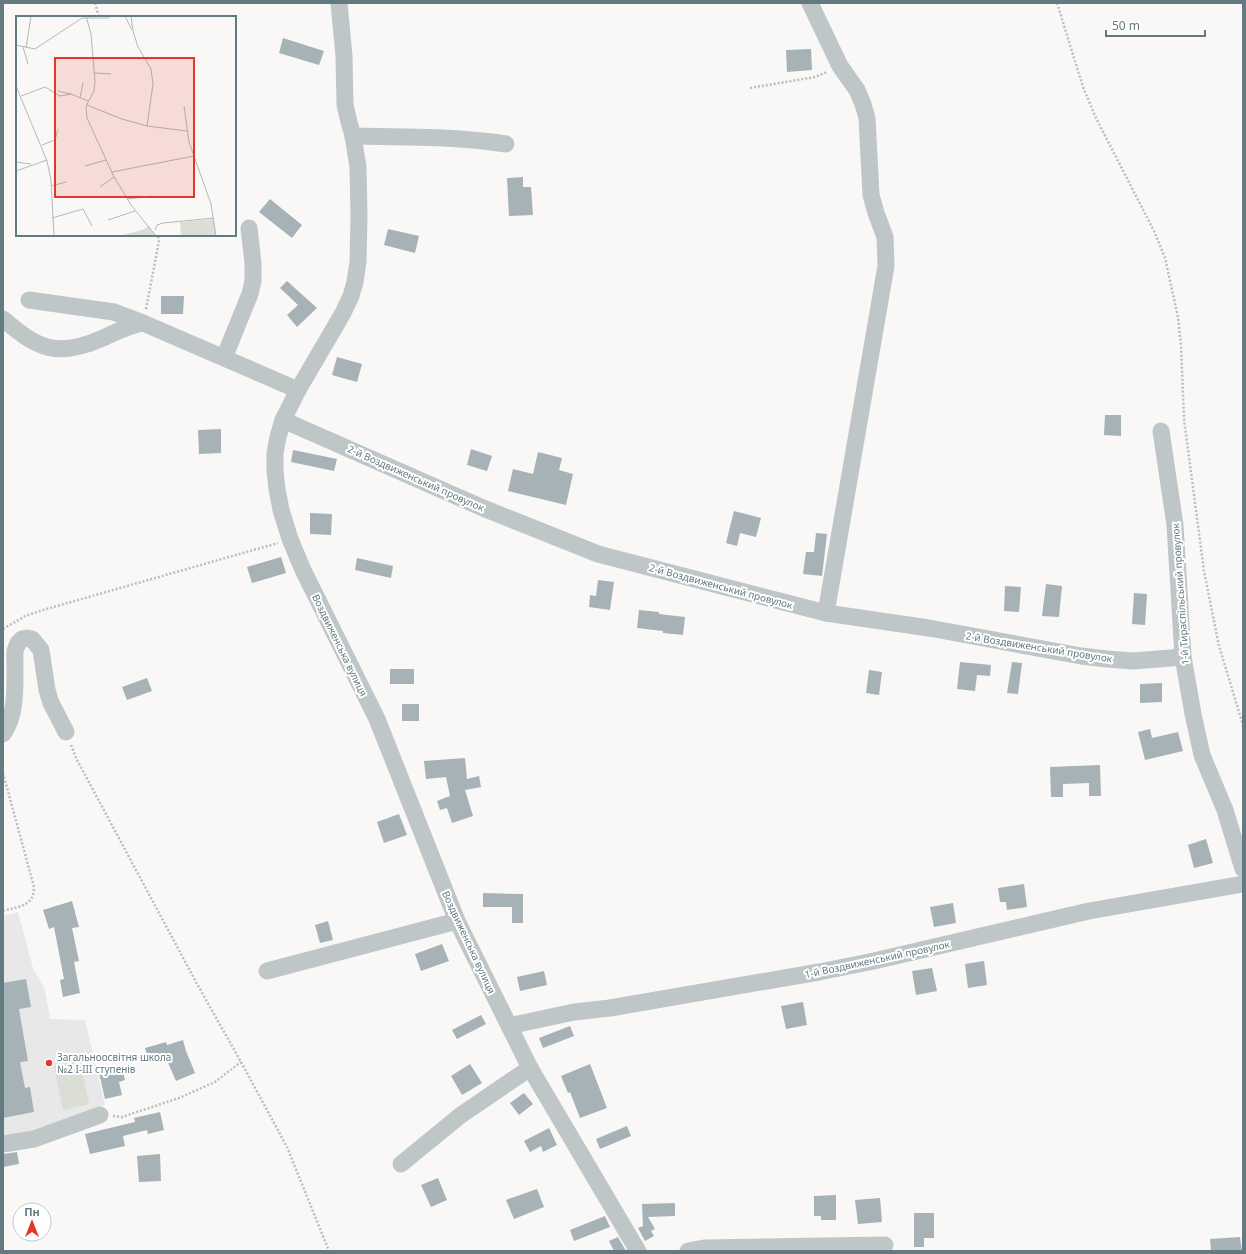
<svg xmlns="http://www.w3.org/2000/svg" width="1246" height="1254" font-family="'Noto Sans',sans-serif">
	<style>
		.built { fill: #e7e8e7 }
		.green { fill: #daded5 }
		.building { fill: #a6b2b5 }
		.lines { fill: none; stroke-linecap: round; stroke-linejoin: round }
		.path { stroke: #babec0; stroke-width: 2.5; stroke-dasharray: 2 2; stroke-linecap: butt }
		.minor { stroke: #bfc6c8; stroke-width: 17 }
		.poi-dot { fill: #e3372c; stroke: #fff; stroke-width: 1.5 }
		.labels { text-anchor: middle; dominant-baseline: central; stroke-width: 4; stroke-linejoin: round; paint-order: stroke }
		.street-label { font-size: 10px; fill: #647a81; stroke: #fff }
		.poi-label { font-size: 10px; fill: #647a81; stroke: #fff; text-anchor: start }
		.inset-road { fill: none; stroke: #b0bbbc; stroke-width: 1 }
		.view { fill: #e3372c; fill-opacity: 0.15; stroke: #e3372c; stroke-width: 2 }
		.inset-edge { fill: none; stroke: #647a81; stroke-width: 2 }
	</style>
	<rect width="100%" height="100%" fill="#f9f8f6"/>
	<!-- built -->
	<polygon class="built" points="18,912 33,968 45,990 50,1019 85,1020 105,1105 37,1130 3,1136 3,916"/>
	<!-- green -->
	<polygon class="green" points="80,1060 89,1104 63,1110 54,1066"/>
	<!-- building -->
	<g class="building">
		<polygon points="283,38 324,51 319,65 279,53"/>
		<polygon points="811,49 812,70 787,72 786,50"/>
		<polygon points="523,177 523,187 531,187 533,215 509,216 507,178"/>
		<polygon points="270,199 302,225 292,238 259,212"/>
		<polygon points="388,229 419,236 415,253 384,245"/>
		<polygon points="287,281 317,308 297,327 287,315 298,305 280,288"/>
		<polygon points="161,296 184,296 183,314 161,314"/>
		<polygon points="337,357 362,364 357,382 332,375"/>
		<polygon points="1105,415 1121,415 1121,436 1104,435"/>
		<polygon points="221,429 221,453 199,454 198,430"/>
		<polygon points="471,449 492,456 487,471 467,465"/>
		<polygon points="293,450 337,459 334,471 291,462"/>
		<polygon points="538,452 562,458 559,470 573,474 566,505 508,491 513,469 533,474"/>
		<polygon points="734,511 761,518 756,537 740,533 737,546 726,543"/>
		<polygon points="310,513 332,514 331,535 310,534"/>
		<polygon points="816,533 827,534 822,576 803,574 806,552 814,552"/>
		<polygon points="281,557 286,573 252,583 247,567"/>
		<polygon points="357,558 393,566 391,578 355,570"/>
		<polygon points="598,580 614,582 610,610 589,607 590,595 596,596"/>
		<polygon points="1046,584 1062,586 1059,617 1042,616"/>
		<polygon points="1005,586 1021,587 1019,612 1004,611"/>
		<polygon points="1134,593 1147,594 1145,625 1132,624"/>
		<polygon points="639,610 659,612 659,614 685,617 683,635 663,633 663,631 637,628"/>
		<polygon points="960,662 991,665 990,676 977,675 975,691 957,689"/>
		<polygon points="1012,662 1022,663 1018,694 1007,693"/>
		<rect x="390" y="669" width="24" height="15"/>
		<polygon points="869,670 882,672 879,695 866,693"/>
		<polygon points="147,678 152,691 127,700 122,687"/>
		<polygon points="1162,683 1162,702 1140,703 1140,684"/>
		<rect x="402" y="704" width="17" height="17"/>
		<polygon points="1150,729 1152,738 1178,732 1183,751 1145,760 1138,732"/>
		<polygon points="465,758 467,779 479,776 481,787 465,790 473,816 452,823 447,808 440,810 437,801 450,796 446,777 426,779 424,761"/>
		<polygon points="1100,765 1101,796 1089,796 1089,783 1063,784 1063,797 1051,797 1050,767"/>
		<polygon points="399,814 407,835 384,843 377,822"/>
		<polygon points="1206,839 1213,863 1194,868 1188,845"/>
		<polygon points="1024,884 1027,907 1007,910 1006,902 1000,902 998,888"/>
		<polygon points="483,893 523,894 523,923 512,923 512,907 483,907"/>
		<polygon points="72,901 79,927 72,928 79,961 74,962 80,993 63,997 60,980 64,979 54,927 49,929 43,910"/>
		<polygon points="953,903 956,923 934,927 930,907"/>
		<polygon points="328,921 333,940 320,943 315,925"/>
		<polygon points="442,944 449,961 421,971 415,954"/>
		<polygon points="984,961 987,985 968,988 965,964"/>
		<polygon points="932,968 937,991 916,995 912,971"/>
		<polygon points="544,971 547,985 520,991 517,977"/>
		<polygon points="26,979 31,1007 19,1009 28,1061 20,1062 25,1088 30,1087 34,1112 3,1118 3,983"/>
		<polygon points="803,1002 807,1025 786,1029 781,1006"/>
		<polygon points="481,1015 486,1024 457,1039 452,1030"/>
		<polygon points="570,1026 574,1036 543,1048 539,1038"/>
		<polygon points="183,1040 186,1051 195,1073 176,1081 166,1058 150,1063 145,1048 166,1042 167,1045"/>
		<polygon points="470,1064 482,1083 462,1095 451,1076"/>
		<polygon points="590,1064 607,1108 580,1118 570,1092 568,1093 561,1076"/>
		<polygon points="122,1068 125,1080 119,1082 122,1095 105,1099 99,1073"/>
		<polygon points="524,1093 533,1104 519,1115 510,1103"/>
		<polygon points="160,1112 164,1130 148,1134 147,1130 123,1136 125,1146 90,1154 85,1134 135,1122 134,1118"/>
		<polygon points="627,1126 631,1136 600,1149 596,1139"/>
		<polygon points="549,1128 557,1145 543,1152 541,1146 530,1152 524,1141"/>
		<polygon points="17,1152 19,1164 3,1167 3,1154"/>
		<polygon points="160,1154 161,1181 139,1182 137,1156"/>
		<polygon points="438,1178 447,1200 431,1207 421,1185"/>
		<polygon points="537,1189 544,1207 514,1219 506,1200"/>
		<polygon points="836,1195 836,1220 821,1220 821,1216 814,1216 814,1196"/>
		<polygon points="880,1198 882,1222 858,1224 855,1200"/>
		<polygon points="675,1203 675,1216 648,1217 655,1229 651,1231 654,1236 645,1241 638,1228 643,1226 642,1204"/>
		<polygon points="914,1213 934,1213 934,1238 924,1238 924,1247 914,1247"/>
		<polygon points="605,1216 610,1227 574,1241 570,1230"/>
		<polygon points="618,1237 626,1251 614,1251 609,1241"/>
		<polygon points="1240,1237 1242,1251 1211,1251 1210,1239"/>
	</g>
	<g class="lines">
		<!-- path -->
		<g class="path">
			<polyline points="95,3 99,17"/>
			<polyline points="1057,3 1083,87 1096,118 1154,231 1165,258 1178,317 1181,346 1184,419 1204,571 1219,646 1243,725"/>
			<polyline points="750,88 815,77 827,72"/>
			<polyline points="146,309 159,241 158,235"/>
			<polyline points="3,629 25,616 43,610 278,543"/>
			<polyline points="71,745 76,758 196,982 241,1062 287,1147 329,1251"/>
			<path d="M3 773 34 887C34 907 19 906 3 911"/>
			<polyline points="113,1116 122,1117 179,1098 215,1082 241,1062"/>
		</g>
		<!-- minor -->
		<g class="minor">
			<polyline points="339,3 344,56 345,105 349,122 353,136 358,167 359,216 358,262 355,282 351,296 343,313 298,390 283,420 278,437 275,453 275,471 277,489 281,510 290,539 303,570 377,719 457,921 530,1068 638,1251"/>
			<polyline points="810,3 840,66 857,90 863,104 867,118 871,195 876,213 885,237 886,266 826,613"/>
			<path d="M353 136C404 137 455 136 506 144"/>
			<polyline points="29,300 114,312 143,323"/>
			<path d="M3 319C39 350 58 358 103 338 116 332 129 325 143 323L298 390"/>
			<polyline points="224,358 250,294 253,281 253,263 249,228"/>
			<polyline points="283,420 483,508 598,554 826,613 929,628 1081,656 1107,659 1133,661 1183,657"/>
			<polyline points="1161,431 1175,525 1183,657 1193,714 1202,755 1225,810 1243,869"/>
			<path d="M3 734C19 711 14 678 15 651L18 643 22 639 27 638 32 639 41 650 47 690 51 703 66 732"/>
			<polyline points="267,971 457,921"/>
			<polyline points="509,1026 574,1012 610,1008 819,972 874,961 1089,911 1243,884"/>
			<polyline points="3,1144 34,1139 100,1115"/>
			<polyline points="401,1164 461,1115 530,1068"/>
			<polyline points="688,1251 704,1248 885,1245"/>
		</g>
	</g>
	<!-- markers -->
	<circle class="poi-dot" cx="49" cy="1063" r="4"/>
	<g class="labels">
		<!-- street labels -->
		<g class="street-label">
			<text transform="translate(416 478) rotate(24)">2-й Воздвиженський провулок</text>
			<text transform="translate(721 586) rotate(15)">2-й Воздвиженський провулок</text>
			<text transform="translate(1180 594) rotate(-94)">1-й Тираспільський провулок</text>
			<text transform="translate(340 645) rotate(64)">Воздвиженська вулиця</text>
			<text transform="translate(1039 647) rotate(9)">2-й Воздвиженський провулок</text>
			<text transform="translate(469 942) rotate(65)">Воздвиженська вулиця</text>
			<text transform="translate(877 959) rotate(-12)">1-й Воздвиженський провулок</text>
		</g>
		<!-- poi labels -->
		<g class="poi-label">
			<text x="57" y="1057">Загальноосвітня школа<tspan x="57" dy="12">№2 I-III ступенів</tspan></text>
		</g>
	</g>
	<!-- overview -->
	<g transform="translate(16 16)">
		<rect width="220" height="220" fill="#f9f8f6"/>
		<path d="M198 203 200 220H165L164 206ZM133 210 139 220H103L126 214Z" fill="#daded5"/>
		<path class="inset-road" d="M70 0 75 18 79 66 78 75 70 90 71 102 98 161 115 189 140 220M109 0 116 14M115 0 117 15 122 31 135 53 137 68 131 110M0 29 19 33 66 2H93M7 31 12 48M10 32 15 0M78 57 95 58M0 70 31 145 35 164 38 220M42 75 55 78M5 80 29 71 44 80 55 78 72 85M64 82 67 67M71 89 106 103 131 110 171 115M168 90 173 126 195 188 200 220M26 129 39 124 42 113M0 146 15 148M69 150 90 144M0 155 31 144M96 156 178 140M35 170 50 166M84 171 98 161M111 183 137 180M36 202 67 193 76 210M92 204 119 195M0 205V220M139 214 141 209 147 207 198 202"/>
		<path class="view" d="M39 42H178V181H39Z"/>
		<rect width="220" height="220" class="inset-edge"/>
	</g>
	<!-- border -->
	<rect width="1246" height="1254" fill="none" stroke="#647a81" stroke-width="8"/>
	<!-- north arrow -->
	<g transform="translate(32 1222)"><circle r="19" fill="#ffffff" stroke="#c1cacd"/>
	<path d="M0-3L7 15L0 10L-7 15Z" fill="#e3372c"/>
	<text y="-6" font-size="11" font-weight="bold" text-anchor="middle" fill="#647a81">Пн</text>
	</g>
	<!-- scale -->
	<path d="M1106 30v6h99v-6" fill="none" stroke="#647a81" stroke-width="2"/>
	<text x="1112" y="30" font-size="12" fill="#647a81" stroke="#ffffff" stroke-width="3" paint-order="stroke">50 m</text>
</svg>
